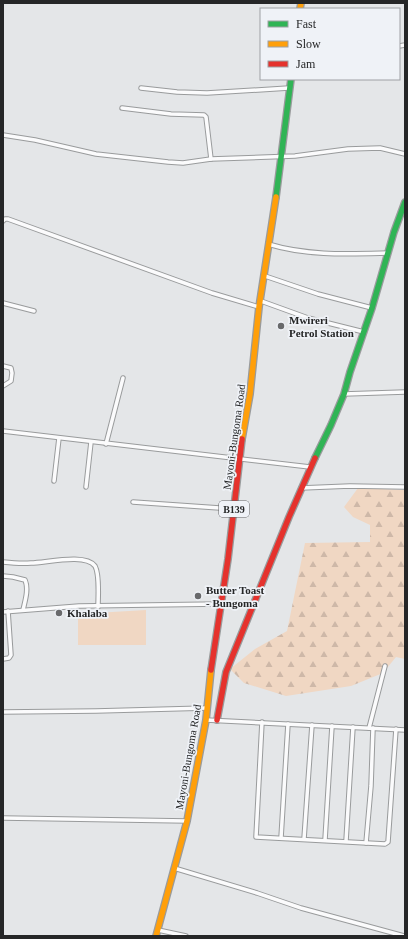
<svg xmlns="http://www.w3.org/2000/svg" width="408" height="939" font-family="Georgia,serif">
	<style>
		.green { fill: #f0d7c3 }
		.forest { fill: url(#forest-firs) }
		.lines { fill: none; stroke-linecap: round; stroke-linejoin: round }
		.street-casing { stroke: #999b9c; stroke-width: 5.5 }
		.fast-casing { stroke: #999b9c; stroke-width: 8 }
		.slow-casing { stroke: #999b9c; stroke-width: 8 }
		.jam-casing { stroke: #999b9c; stroke-width: 8 }
		.street { stroke: #fbfbfc; stroke-width: 3.5 }
		.fast { stroke: #30b455; stroke-width: 5.5 }
		.slow { stroke: #ff9f0a; stroke-width: 5.5 }
		.jam { stroke: #e5322d; stroke-width: 5.5 }
		.poi-dot { fill: #68696b; stroke: #eff2f7; stroke-width: 1.5 }
		.labels { text-anchor: middle; dominant-baseline: central; stroke-width: 3.5; stroke-linejoin: round; paint-order: stroke }
		.shield { fill: #eff2f7; stroke: #626365; stroke-width: 1 }
		.shield-label { font-size: 10px; font-weight: bold; fill: #252627 }
		.poi-label { font-size: 11px; font-weight: bold; fill: #252627; stroke: #eff2f7; text-anchor: start }
		.street-label { font-size: 11px; fill: #252627; stroke: #eff2f7 }
	</style>
	<defs>
		<pattern id="forest-firs" width="22" height="20" patternUnits="userSpaceOnUse"><rect width="22" height="20" fill="#f0d7c3"/><path d="M5 1l3.5 6h-7zM16 11l3.5 6h-7z" fill="#ceb8a8"/></pattern>
	</defs>
	<rect width="100%" height="100%" fill="#e4e6e8"/>
	<!-- green -->
	<polygon class="green" points="146,610 146,645 78,645 78,614"/>
	<!-- forest -->
	<polygon class="forest" points="358,488 405,490 405,659 396,657 383,673 351,686 286,696 244,683 230,669 255,649 287,631 305,543 370,542 370,525 353,517 344,507"/>
	<g class="lines">
		<!-- street casing -->
		<g class="street-casing">
			<g id="street">
				<polyline points="399,46 405,45"/>
				<polyline points="141,88 177,92 207,93 289,88"/>
				<polyline points="122,108 171,114 204,115 206,117 211,159"/>
				<polyline points="3,135 35,140 96,154 168,162 183,163 211,159 295,156 348,149 380,148 405,154"/>
				<polyline points="3,221 5,219 8,219 212,293 259,307"/>
				<path d="M268 244C307 256 348 254 388 253"/>
				<polyline points="265,276 318,294 372,308"/>
				<polyline points="261,301 308,318 364,332"/>
				<polyline points="3,303 34,311"/>
				<polyline points="3,366 11,368 12,373 11,381 3,386"/>
				<polyline points="344,394 405,392"/>
				<polyline points="3,431 310,467"/>
				<polyline points="106,444 123,378"/>
				<polyline points="54,481 59,438"/>
				<polyline points="86,487 91,442"/>
				<polyline points="301,488 350,486 405,487"/>
				<polyline points="133,502 234,509"/>
				<path d="M3 562C12 563 22 564 31 563 46 563 85 553 95 566 100 575 98 596 98 607"/>
				<path d="M3 576 13 577 25 580C29 589 25 601 23 610"/>
				<polyline points="3,612 79,606 220,604"/>
				<polyline points="3,659 9,658 11,655 8,611"/>
				<polyline points="3,712 96,711 207,708"/>
				<polyline points="206,720 405,730"/>
				<polyline points="262,722 256,837 385,844 388,842 396,729"/>
				<polyline points="369,728 385,666"/>
				<polyline points="3,818 187,821"/>
				<polyline points="281,838 288,724"/>
				<polyline points="304,839 312,725"/>
				<polyline points="325,840 332,726"/>
				<polyline points="346,841 353,727"/>
				<polyline points="366,843 371,786 373,728"/>
				<polyline points="174,868 257,893 301,908 404,936"/>
				<polyline points="158,930 186,936"/>
			</g>
		</g>
		<!-- fast casing -->
		<g class="fast-casing">
			<g id="fast">
				<polyline points="276,197 291,79"/>
				<polyline points="315,458 331,425 344,394 350,372 372,308 394,232 405,202"/>
			</g>
		</g>
		<!-- slow casing -->
		<g class="slow-casing">
			<g id="slow">
				<polyline points="300,9 301,3"/>
				<polyline points="242,439 250,394 259,307 276,197"/>
				<polyline points="156,936 187,821 206,720 211,670"/>
			</g>
		</g>
		<!-- jam casing -->
		<g class="jam-casing">
			<g id="jam">
				<polyline points="211,670 228,559 242,439"/>
				<polyline points="217,720 226,672 289,517 315,458"/>
			</g>
		</g>
		<!-- street -->
		<use href="#street" class="street"/>
		<!-- fast -->
		<use href="#fast" class="fast"/>
		<!-- slow -->
		<use href="#slow" class="slow"/>
		<!-- jam -->
		<use href="#jam" class="jam"/>
	</g>
	<!-- markers -->
	<g class="poi-dot">
		<circle cx="281" cy="326" r="4"/>
		<circle cx="198" cy="596" r="4"/>
		<circle cx="59" cy="613" r="4"/>
	</g>
	<g class="labels">
		<!-- shield labels -->
		<rect class="shield" x="219" y="501" width="30" height="16" rx="3"/>
		<g class="shield-label">
			<text x="234" y="509">B139</text>
		</g>
		<!-- poi labels -->
		<g class="poi-label">
			<text x="289" y="320">Mwireri<tspan x="289" dy="13">Petrol Station</tspan></text>
			<text x="206" y="590">Butter Toast<tspan x="206" dy="13">- Bungoma</tspan></text>
			<text x="67" y="613">Khalaba</text>
		</g>
		<!-- street labels -->
		<g class="street-label">
			<text transform="translate(234 437) rotate(-82)">Mayoni-Bungoma Road</text>
			<text transform="translate(188 757) rotate(-80)">Mayoni-Bungoma Road</text>
		</g>
	</g>
	<!-- border -->
	<rect width="408" height="939" fill="none" stroke="#252627" stroke-width="8"/>
	<!-- legend -->
	<rect x="260" y="8" width="140" height="72" fill="#eff2f7" stroke="#9ea0a4"/>
	<rect x="268" y="21" width="20" height="6" fill="#30b455" stroke="#9ea0a4"/>
	<text x="296" y="28" font-size="12" fill="#252627">Fast</text>
	<rect x="268" y="41" width="20" height="6" fill="#ff9f0a" stroke="#9ea0a4"/>
	<text x="296" y="48" font-size="12" fill="#252627">Slow</text>
	<rect x="268" y="61" width="20" height="6" fill="#e5322d" stroke="#9ea0a4"/>
	<text x="296" y="68" font-size="12" fill="#252627">Jam</text>
</svg>
